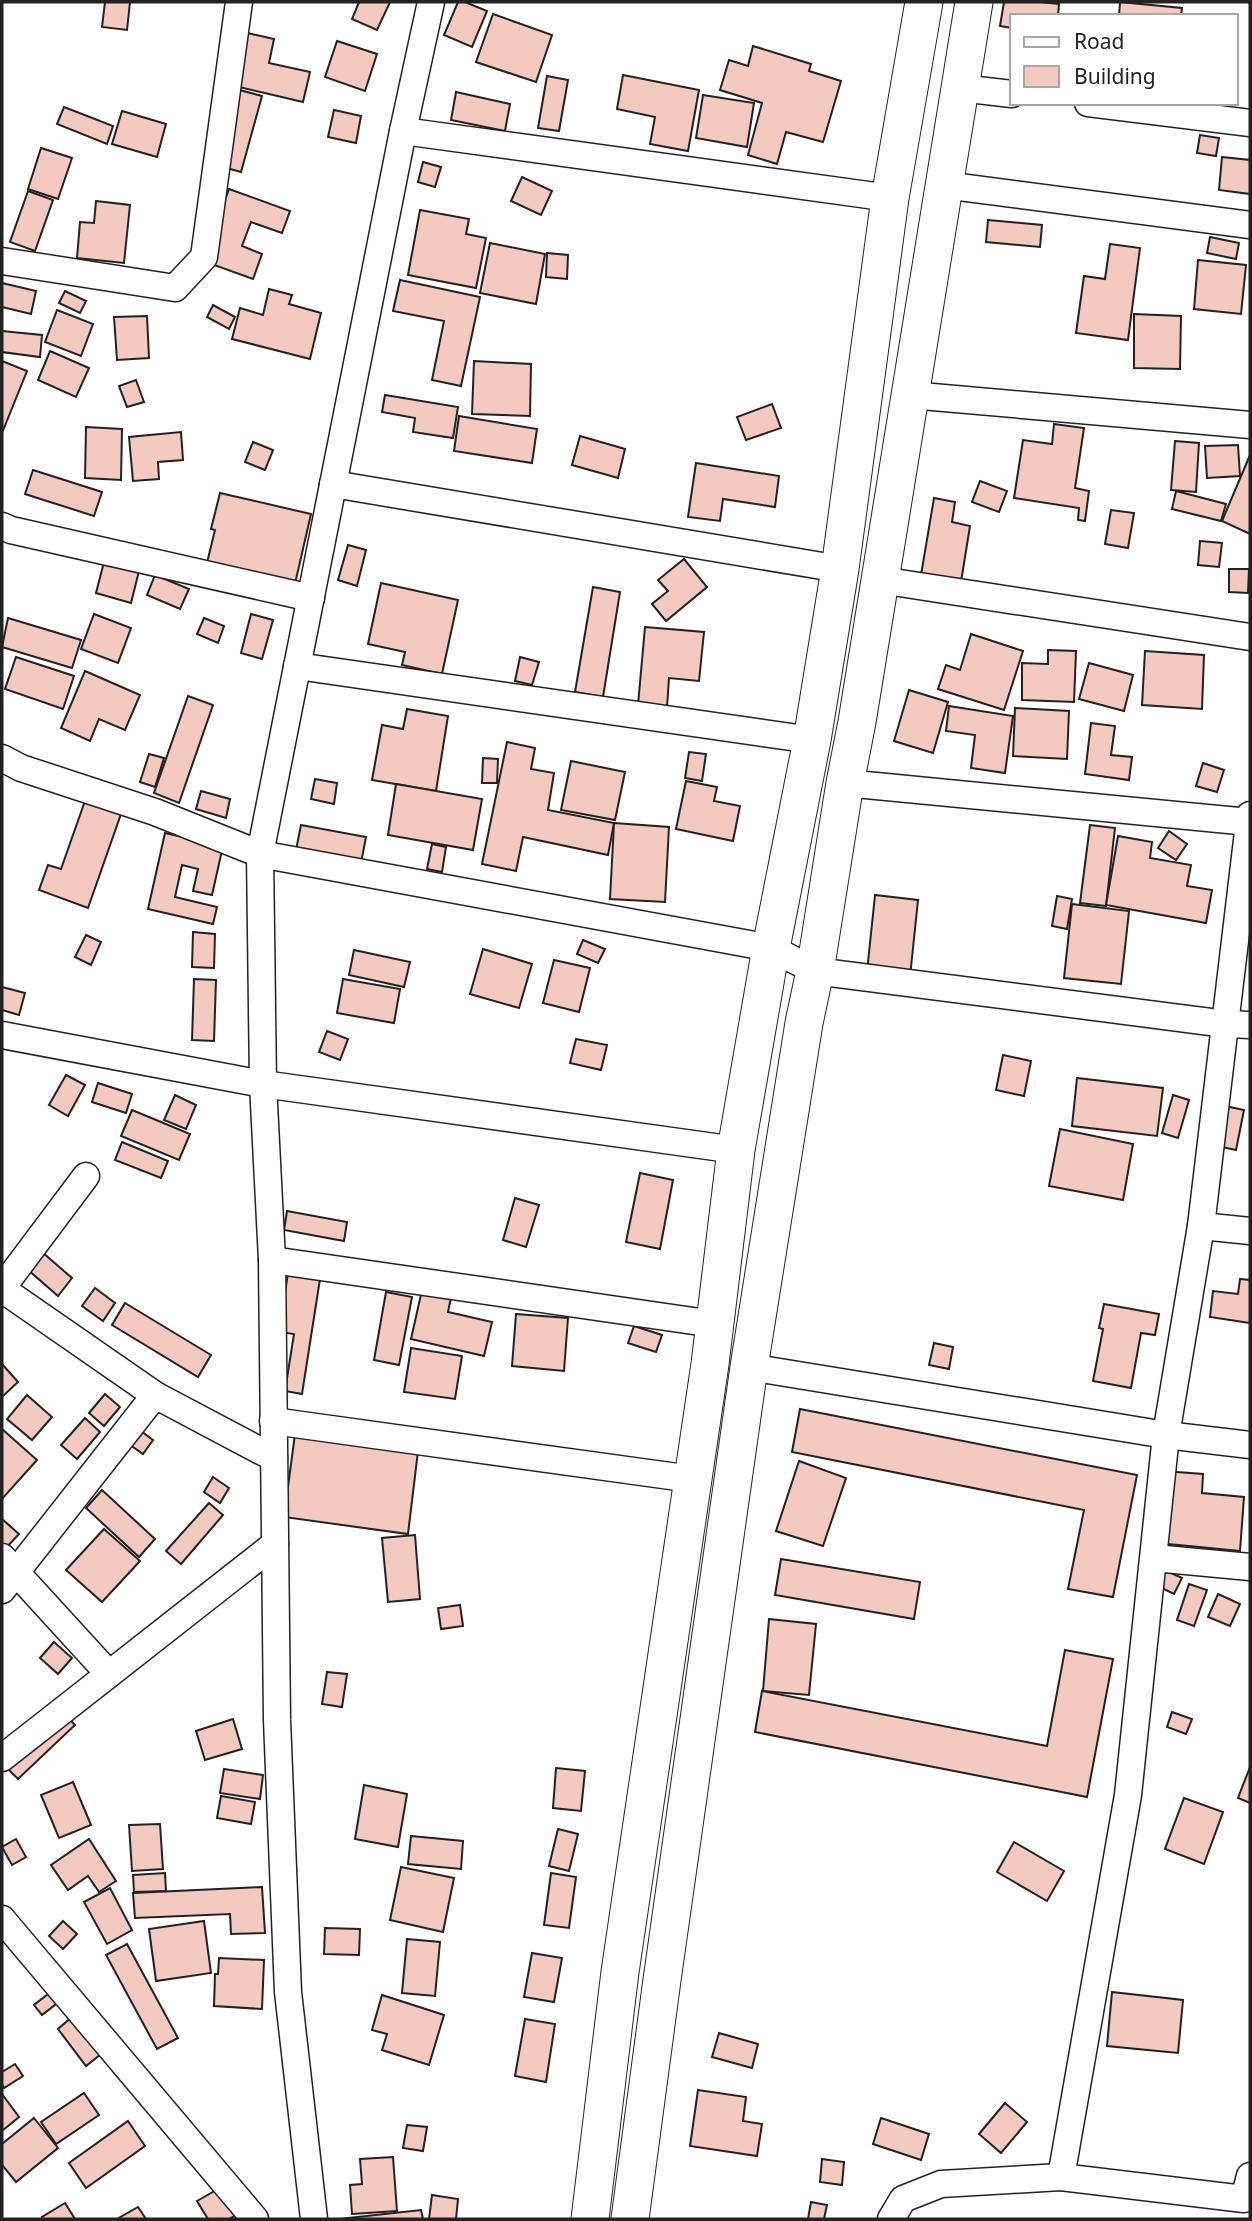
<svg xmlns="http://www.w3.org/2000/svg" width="1252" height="2221" font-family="'Noto Sans',sans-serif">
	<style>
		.building { fill: #f3c9c0; stroke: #222; stroke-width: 2 }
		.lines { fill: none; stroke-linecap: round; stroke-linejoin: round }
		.minor-casing { stroke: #222; stroke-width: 29 }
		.secondary-casing { stroke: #222; stroke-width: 39 }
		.minor { stroke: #fff; stroke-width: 26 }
		.secondary { stroke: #fff; stroke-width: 37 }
	</style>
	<rect width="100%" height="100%" fill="#fff"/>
	<!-- building -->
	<g class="building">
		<polygon points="105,2 130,2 127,30 102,27"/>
		<polygon points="359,2 390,2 377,30 352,19"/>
		<polygon points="458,2 465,2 487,11 472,47 444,35"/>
		<polygon points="1004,2 1040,2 1059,4 1058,16 1012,16 1012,28 1000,26"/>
		<polygon points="1120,2 1182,8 1181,16 1119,16"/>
		<polygon points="493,14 552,35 536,82 476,62"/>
		<polygon points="243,32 274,39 269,63 310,72 303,102 231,85"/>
		<polygon points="337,41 377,54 365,91 325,77"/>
		<polygon points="753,46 811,64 809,71 841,81 823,142 786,132 777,164 748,155 762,103 720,90 729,60 748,66"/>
		<polygon points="623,75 699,90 688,151 650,144 655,117 617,109"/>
		<polygon points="547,76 568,80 559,131 538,128"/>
		<polygon points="236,89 262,96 241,172 216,165"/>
		<polygon points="456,92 510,104 505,131 451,120"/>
		<polygon points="703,95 754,103 747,147 696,138"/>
		<polygon points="64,107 113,126 107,144 57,124"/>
		<polygon points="334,110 361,116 356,143 328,137"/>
		<polygon points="122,111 166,124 157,157 112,144"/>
		<polygon points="1200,135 1219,138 1216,156 1197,153"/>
		<polygon points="41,148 72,158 58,199 28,189"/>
		<polygon points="1222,157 1250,160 1250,194 1219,190"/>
		<polygon points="423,162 441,167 435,187 418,182"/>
		<polygon points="522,177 552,191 541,215 511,201"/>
		<polygon points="229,189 290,211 282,233 251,222 242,246 262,254 253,279 203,261"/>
		<polygon points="28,191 53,200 35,251 10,242"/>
		<polygon points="96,201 130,205 124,263 77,258 80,222 94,223"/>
		<polygon points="420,210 469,219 466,234 486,238 476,288 408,275"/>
		<polygon points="988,220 1042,225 1040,247 986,242"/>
		<polygon points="1210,237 1239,243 1236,259 1207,253"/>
		<polygon points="490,243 545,254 536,304 480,293"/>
		<polygon points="1110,244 1140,248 1128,340 1076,333 1084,276 1105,279"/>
		<polygon points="547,253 568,255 567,279 546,277"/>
		<polygon points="1198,260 1246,265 1241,314 1194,309"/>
		<polygon points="400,280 480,297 461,386 432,380 444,321 393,311"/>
		<polygon points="2,283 36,291 31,314 2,307"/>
		<polygon points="269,289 292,295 289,304 321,313 310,359 232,339 240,308 263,315"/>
		<polygon points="65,291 86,301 80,313 59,303"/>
		<polygon points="213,305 235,317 229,329 207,317"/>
		<polygon points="57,310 93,324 81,356 45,342"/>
		<polygon points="1134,314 1181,316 1180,369 1134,368"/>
		<polygon points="147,316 149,358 117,360 114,317"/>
		<polygon points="2,331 42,335 40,357 2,352"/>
		<polygon points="50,351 89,368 76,397 38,380"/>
		<polygon points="2,361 27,371 2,433"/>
		<polygon points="474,361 531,364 530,416 472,414"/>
		<polygon points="136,380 144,402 127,407 119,386"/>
		<polygon points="385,395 458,407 453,438 413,432 415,418 382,412"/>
		<polygon points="772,404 781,428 746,440 737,417"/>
		<polygon points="459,416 537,429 532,463 454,451"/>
		<polygon points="1054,424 1084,428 1075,488 1089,491 1085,521 1078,520 1079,508 1014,498 1023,440 1052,444"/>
		<polygon points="86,427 122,429 121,480 85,478"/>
		<polygon points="181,432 183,460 158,462 159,479 133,481 129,437"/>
		<polygon points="580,436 625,449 618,478 572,465"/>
		<polygon points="1175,441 1199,443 1196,492 1171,490"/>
		<polygon points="253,442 273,450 265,470 245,462"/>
		<polygon points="1238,445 1240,476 1207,478 1205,446"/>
		<polygon points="1250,455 1250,534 1222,521"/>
		<polygon points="696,463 779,476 775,507 723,499 720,521 688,517"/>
		<polygon points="33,470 102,492 94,516 25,494"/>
		<polygon points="980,481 1007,491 999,512 972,502"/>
		<polygon points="1176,491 1226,504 1221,521 1172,509"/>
		<polygon points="220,493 311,514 294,588 206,567 215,530 211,529"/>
		<polygon points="934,498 955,502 952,522 970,526 961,582 921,575"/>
		<polygon points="1111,510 1134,513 1128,548 1105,544"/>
		<polygon points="1200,541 1222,543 1219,567 1198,565"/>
		<polygon points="348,545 366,550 357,586 338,580"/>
		<polygon points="684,559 707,587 666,621 652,604 668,591 658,580"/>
		<polygon points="104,562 139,571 131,603 96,593"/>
		<polygon points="1229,569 1249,569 1248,593 1229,592"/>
		<polygon points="155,575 189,589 180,609 147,595"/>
		<polygon points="381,583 458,600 442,674 402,665 405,652 368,644"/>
		<polygon points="593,587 620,592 603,697 575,692"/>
		<polygon points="94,614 131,628 118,663 81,649"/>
		<polygon points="251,614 273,620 262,659 241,653"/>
		<polygon points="8,618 81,640 72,668 2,647"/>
		<polygon points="204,618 224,626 218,643 197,634"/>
		<polygon points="645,627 704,632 699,681 669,678 667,707 638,705"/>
		<polygon points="971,634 1023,651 1004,710 938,689 946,665 960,670"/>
		<polygon points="1048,650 1076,651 1074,702 1022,700 1022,663 1048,664"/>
		<polygon points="1145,651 1204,655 1202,709 1142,705"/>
		<polygon points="16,657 74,676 63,709 5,689"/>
		<polygon points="520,657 539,662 532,685 515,681"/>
		<polygon points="1089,663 1133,675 1124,711 1079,699"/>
		<polygon points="85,671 140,695 125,730 99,719 90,741 61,728"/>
		<polygon points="909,690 948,702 933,753 894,741"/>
		<polygon points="188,696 213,705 179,803 154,793"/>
		<polygon points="949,706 1013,716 1005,773 971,768 975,735 946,731"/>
		<polygon points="1015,708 1069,711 1067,759 1013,756"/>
		<polygon points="407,709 448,716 436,791 372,780 382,725 403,729"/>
		<polygon points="1091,723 1115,726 1111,755 1132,757 1129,780 1085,774"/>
		<polygon points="507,742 535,748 531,769 554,773 548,810 614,823 608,855 523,837 516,871 482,864"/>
		<polygon points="689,752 706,754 702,781 685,778"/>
		<polygon points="149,754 164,758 155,787 140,782"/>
		<polygon points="483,758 498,759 497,783 482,783"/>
		<polygon points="571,761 625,772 615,820 561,810"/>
		<polygon points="1203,763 1224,770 1217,792 1196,786"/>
		<polygon points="315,779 337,783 334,804 311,799"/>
		<polygon points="686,781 717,787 714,801 740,806 733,841 676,829"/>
		<polygon points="396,784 482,799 473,850 388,835"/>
		<polygon points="201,791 230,799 226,818 196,809"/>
		<polygon points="86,798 122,811 88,908 39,890 48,865 61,869"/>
		<polygon points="614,823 669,827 665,902 610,899"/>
		<polygon points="301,825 366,837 361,863 296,850"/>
		<polygon points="1090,825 1115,828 1106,906 1080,903"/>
		<polygon points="1169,831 1187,844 1176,860 1158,848"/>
		<polygon points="165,833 223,846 212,895 193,891 198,869 182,865 175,897 217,907 213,924 148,909"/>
		<polygon points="1118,836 1152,842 1150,858 1191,865 1187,886 1212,890 1206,923 1106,905"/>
		<polygon points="432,844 446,847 442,872 427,869"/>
		<polygon points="875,895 918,900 910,977 867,972"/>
		<polygon points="1057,896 1072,899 1067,929 1052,926"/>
		<polygon points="1072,904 1129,911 1121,984 1064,978"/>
		<polygon points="193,932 215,934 214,968 192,967"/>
		<polygon points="86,935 101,942 91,965 75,957"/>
		<polygon points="583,940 605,949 598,963 577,954"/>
		<polygon points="483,949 532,964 519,1008 470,994"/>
		<polygon points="354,950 410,962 404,987 349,975"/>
		<polygon points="554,960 590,968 579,1012 543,1003"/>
		<polygon points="194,979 216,980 214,1041 192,1040"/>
		<polygon points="343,979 400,989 394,1023 337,1013"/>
		<polygon points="2,987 25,993 19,1015 2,1010"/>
		<polygon points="327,1031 348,1039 340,1060 319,1052"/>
		<polygon points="576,1039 607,1045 601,1070 570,1063"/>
		<polygon points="1003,1055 1031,1061 1024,1096 996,1090"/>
		<polygon points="66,1075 85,1085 68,1116 49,1105"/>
		<polygon points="1077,1078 1163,1088 1157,1136 1072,1126"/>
		<polygon points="98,1083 132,1094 126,1113 92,1102"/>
		<polygon points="175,1095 196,1105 186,1129 164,1120"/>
		<polygon points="1173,1095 1189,1100 1178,1138 1162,1133"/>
		<polygon points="1225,1106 1244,1110 1236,1150 1217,1146"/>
		<polygon points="132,1110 190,1134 179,1160 121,1136"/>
		<polygon points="1060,1129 1133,1144 1123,1200 1049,1186"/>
		<polygon points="122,1142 168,1161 161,1178 115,1160"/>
		<polygon points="640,1173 673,1180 660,1249 626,1242"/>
		<polygon points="515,1198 539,1205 526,1247 503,1240"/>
		<polygon points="287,1211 347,1222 344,1241 284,1230"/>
		<polygon points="42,1252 72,1278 58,1296 27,1269"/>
		<polygon points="288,1273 320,1279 302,1394 285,1391 294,1334 279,1332"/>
		<polygon points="1240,1279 1250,1280 1250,1323 1210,1317 1213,1291 1238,1294"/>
		<polygon points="95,1288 115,1303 103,1321 82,1306"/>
		<polygon points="422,1290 451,1297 448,1312 492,1322 484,1356 411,1339"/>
		<polygon points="386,1292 412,1297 399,1365 374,1360"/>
		<polygon points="125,1303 211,1355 198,1377 112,1325"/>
		<polygon points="1104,1304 1159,1314 1155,1335 1141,1333 1131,1388 1093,1381 1103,1329 1099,1328"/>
		<polygon points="516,1314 568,1318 564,1371 512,1366"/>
		<polygon points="634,1326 662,1335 656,1352 628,1343"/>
		<polygon points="934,1343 953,1347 949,1369 929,1365"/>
		<polygon points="411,1348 462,1356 455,1399 404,1392"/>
		<polygon points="2,1364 18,1382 2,1397"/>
		<polygon points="105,1394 120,1407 104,1426 89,1413"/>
		<polygon points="27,1395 52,1417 32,1440 7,1419"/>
		<polygon points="800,1409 1137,1475 1113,1597 1068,1589 1084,1510 792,1452"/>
		<polygon points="85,1418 100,1432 77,1459 61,1445"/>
		<polygon points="137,1428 153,1440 143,1454 126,1442"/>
		<polygon points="2,1429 37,1460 2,1499"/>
		<polygon points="295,1434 418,1451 408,1534 284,1517"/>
		<polygon points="799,1461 846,1478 823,1546 776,1531"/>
		<polygon points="1163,1471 1203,1474 1202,1493 1244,1497 1240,1551 1158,1543"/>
		<polygon points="213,1477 229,1488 220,1503 204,1492"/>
		<polygon points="102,1490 155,1539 139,1557 86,1508"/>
		<polygon points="209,1503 223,1515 181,1564 166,1551"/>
		<polygon points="2,1519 19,1534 4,1550 2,1549"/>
		<polygon points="104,1529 140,1561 102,1602 66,1570"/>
		<polygon points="415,1535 420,1599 388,1602 382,1538"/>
		<polygon points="781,1559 920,1582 914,1619 775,1595"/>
		<polygon points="1156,1566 1182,1578 1174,1594 1149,1582"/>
		<polygon points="1189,1584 1207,1590 1194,1626 1177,1620"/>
		<polygon points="1218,1594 1240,1604 1230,1626 1208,1617"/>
		<polygon points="460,1605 463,1626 441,1629 438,1608"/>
		<polygon points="769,1619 816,1624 809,1695 763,1691"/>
		<polygon points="54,1642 72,1658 58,1674 40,1658"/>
		<polygon points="1065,1650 1113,1659 1087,1797 755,1732 762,1691 1047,1746"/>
		<polygon points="327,1672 347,1674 342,1707 322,1704"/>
		<polygon points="60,1709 75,1725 18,1779 3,1764"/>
		<polygon points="1172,1712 1192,1719 1186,1734 1167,1727"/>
		<polygon points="233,1719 242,1749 205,1760 196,1731"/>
		<polygon points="1250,1767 1250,1803 1238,1798"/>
		<polygon points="556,1768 585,1771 581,1811 553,1808"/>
		<polygon points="224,1769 263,1775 260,1799 220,1793"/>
		<polygon points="73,1782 91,1825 59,1838 41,1795"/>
		<polygon points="364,1785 407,1794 398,1847 355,1839"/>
		<polygon points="221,1796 255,1802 251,1824 217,1818"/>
		<polygon points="1184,1798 1223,1812 1204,1864 1165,1849"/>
		<polygon points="160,1824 163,1869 132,1871 129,1825"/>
		<polygon points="558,1829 578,1834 569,1871 549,1866"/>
		<polygon points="411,1836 463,1841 461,1869 408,1864"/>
		<polygon points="16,1839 26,1857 12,1865 2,1847"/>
		<polygon points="89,1839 116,1881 99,1892 88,1876 68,1890 51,1865"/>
		<polygon points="1014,1842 1064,1871 1047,1901 997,1872"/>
		<polygon points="401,1867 454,1878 443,1932 390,1920"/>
		<polygon points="165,1873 166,1891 134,1892 133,1875"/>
		<polygon points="551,1873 576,1877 569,1928 544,1925"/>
		<polygon points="262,1887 265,1933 231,1934 230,1914 135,1918 133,1893"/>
		<polygon points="110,1888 132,1930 107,1944 84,1902"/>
		<polygon points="63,1921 77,1934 63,1949 49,1936"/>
		<polygon points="204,1921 211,1973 156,1981 149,1929"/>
		<polygon points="325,1928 360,1929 359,1955 324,1954"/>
		<polygon points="407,1939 440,1942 435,1996 402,1993"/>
		<polygon points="127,1944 178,2038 157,2049 106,1955"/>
		<polygon points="532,1953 562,1958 554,2002 524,1997"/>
		<polygon points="219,1958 264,1960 262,2009 214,2006 215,1974 218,1974"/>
		<polygon points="52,1991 60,2001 42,2015 34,2005"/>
		<polygon points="1112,1992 1183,2000 1178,2053 1107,2046"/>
		<polygon points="382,1995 444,2015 429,2065 382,2050 387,2034 372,2030"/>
		<polygon points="72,2017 101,2054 86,2066 58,2029"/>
		<polygon points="525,2019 555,2024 546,2082 515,2076"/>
		<polygon points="719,2033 758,2044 752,2068 712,2057"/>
		<polygon points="15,2064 23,2076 4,2088 2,2084 2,2072"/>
		<polygon points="698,2090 746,2097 743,2121 762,2124 757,2156 690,2146"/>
		<polygon points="84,2093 99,2115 56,2144 41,2122"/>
		<polygon points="2,2094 19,2117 2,2131"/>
		<polygon points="1005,2103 1027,2122 1001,2153 979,2134"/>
		<polygon points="34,2118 58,2148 16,2182 2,2165 2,2144"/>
		<polygon points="881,2118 929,2134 921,2160 873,2144"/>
		<polygon points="128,2121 145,2146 86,2188 69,2163"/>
		<polygon points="407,2125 427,2127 423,2151 403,2148"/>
		<polygon points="393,2157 397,2211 352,2214 350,2185 362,2184 360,2159"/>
		<polygon points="822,2159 844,2162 842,2185 820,2182"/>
		<polygon points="225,2185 241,2212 229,2219 208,2219 197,2201"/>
		<polygon points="432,2195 458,2199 456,2219 429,2219"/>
		<polygon points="811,2202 827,2205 824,2219 808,2219"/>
		<polygon points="65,2203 75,2219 43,2219 42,2217"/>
		<polygon points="138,2207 146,2219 117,2219"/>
		<polygon points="421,2210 423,2219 339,2219"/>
	</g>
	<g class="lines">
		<!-- minor casing -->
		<g class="minor-casing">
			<g id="minor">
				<polyline points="960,88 1012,94"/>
				<polyline points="1088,103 1250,123"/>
				<polyline points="403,131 890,198"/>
				<polyline points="944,185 1250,225"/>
				<polyline points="2,261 175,288 204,257 239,2"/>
				<polyline points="910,395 1250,425"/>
				<polyline points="333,484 840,569"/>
				<polyline points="2,526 11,530 311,598"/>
				<polyline points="880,580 1250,637"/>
				<polyline points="297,666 812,740"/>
				<polyline points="2,758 21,768 155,812 260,854 771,948 815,971 1226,1024 1250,1025"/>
				<polyline points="845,783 1249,822"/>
				<polyline points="2,1035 263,1084 736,1150"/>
				<polyline points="1201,1226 1250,1231"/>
				<polyline points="272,1260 714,1324"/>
				<polyline points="2,1288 86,1176"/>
				<polyline points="2,1289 155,1395 274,1458"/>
				<polyline points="749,1367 1166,1435 1250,1445"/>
				<polyline points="273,1421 692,1479"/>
				<polyline points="2,1557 109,1674"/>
				<polyline points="1154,1558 1250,1567"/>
				<polyline points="2,1590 155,1395"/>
				<polyline points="2,1758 275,1544"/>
				<polyline points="2,1919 255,2219"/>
				<polyline points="1061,2177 1128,1795 1166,1435 1201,1226 1250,815"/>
				<polyline points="314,2219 288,1992 277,1720 272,1260 263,1084 260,854 403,131 431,2"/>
				<polyline points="891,2219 903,2199 941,2184 1061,2177 1244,2199 1250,2176"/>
			</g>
		</g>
		<!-- secondary casing -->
		<g class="secondary-casing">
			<g id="secondary">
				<polyline points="590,2219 620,1972 710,1364 736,1150 771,948 812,740 840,569 890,198 924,2"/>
				<polyline points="630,2219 662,1980 749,1367 804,1023 815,971 845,783 857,722 974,2"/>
			</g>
		</g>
		<!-- minor -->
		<use href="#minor" class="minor"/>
		<!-- secondary -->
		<use href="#secondary" class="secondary"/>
	</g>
	<!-- border -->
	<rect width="1252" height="2221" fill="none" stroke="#222222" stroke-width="7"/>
	<!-- legend -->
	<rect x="1010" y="14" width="228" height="91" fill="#ffffff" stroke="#a7a7a7" stroke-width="2"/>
	<rect x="1024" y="37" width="35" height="10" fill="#ffffff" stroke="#a7a7a7" stroke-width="2"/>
	<text x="1074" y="49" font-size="21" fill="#222222">Road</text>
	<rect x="1024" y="66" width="35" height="21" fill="#f3c9c0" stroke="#a7a7a7" stroke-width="2"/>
	<text x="1074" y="84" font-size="21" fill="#222222">Building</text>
</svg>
